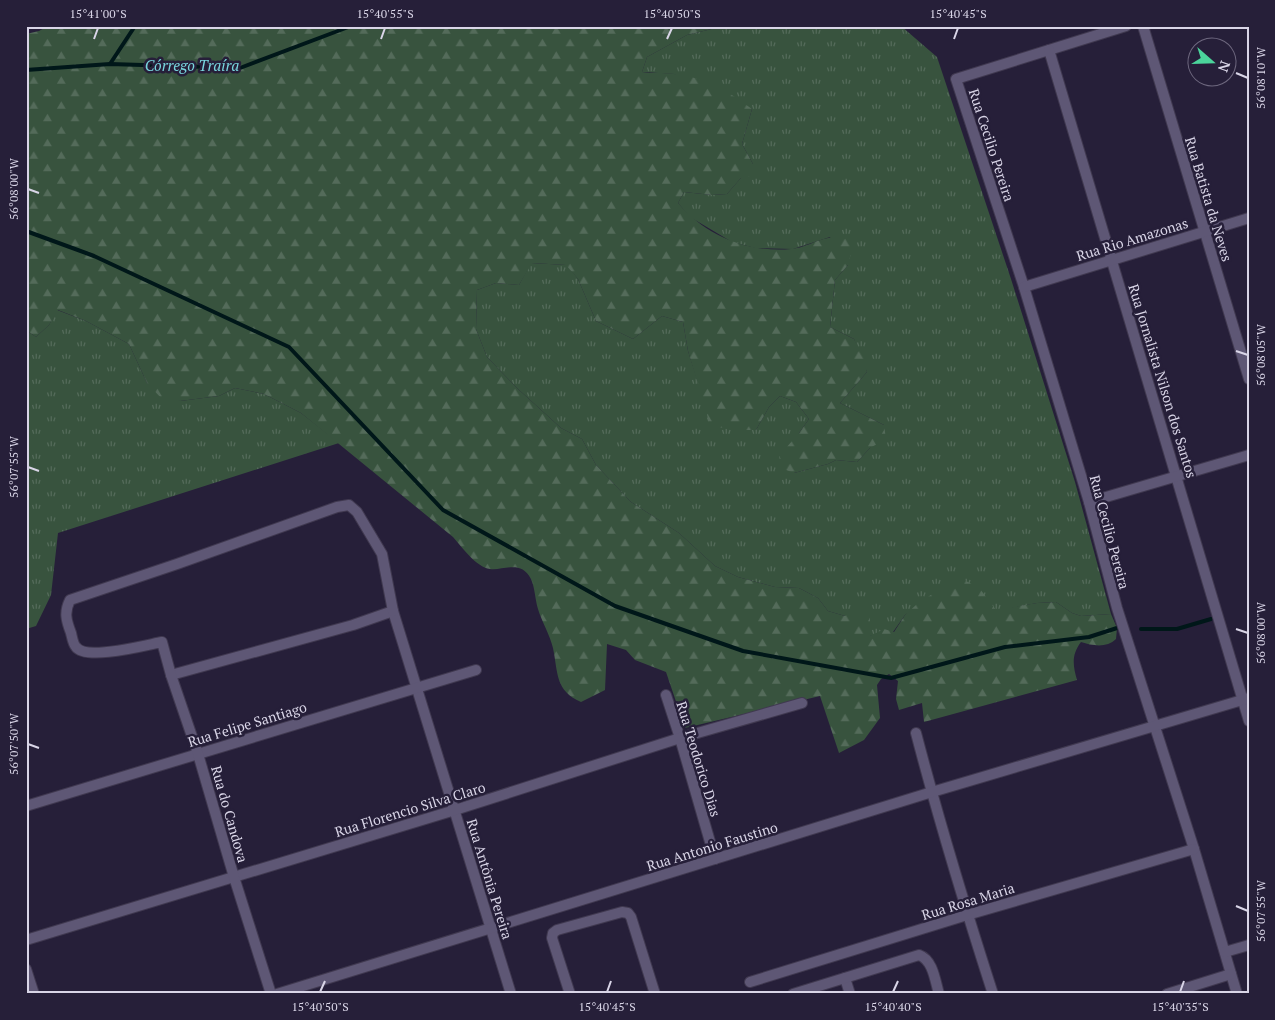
<svg xmlns="http://www.w3.org/2000/svg" width="1275" height="1020" font-family="'PT Serif',serif">
	<style>
		.grass { fill: url(#grass-tufts) }
		.forest { fill: url(#forest-firs) }
		.lines { fill: none; stroke-linecap: round; stroke-linejoin: round }
		.stream { stroke: #001719; stroke-width: 4 }
		.street-casing { stroke: #403950; stroke-width: 12 }
		.street { stroke: #5e5775; stroke-width: 10 }
		.ticks { fill: none; stroke: #d9d5e7; stroke-width: 2 }
		.labels { text-anchor: middle; dominant-baseline: central; stroke-width: 5; stroke-linejoin: round; paint-order: stroke }
		.street-label { font-size: 14px; fill: #d9d5e7; stroke: #261f39 }
		.water-label { font-size: 15px; font-style: italic; fill: #78d6de; stroke: #261f39 }
		.neatline { fill: none; stroke: #d9d5e7; stroke-width: 2 }
		.ticks-label { font-size: 12px; text-anchor: middle; fill: #d9d5e7 }
	</style>
	<defs>
		<pattern id="grass-tufts" width="24" height="20" patternUnits="userSpaceOnUse" patternTransform="scale(1.25)"><rect width="24" height="20" fill="#38533e"/><path d="M3 7l-1-3M5 7V3M7 7l1-3M15 17l-1-3M17 17v-4M19 17l1-3" fill="none" stroke="#546b5a"/></pattern>
		<pattern id="forest-firs" width="22" height="20" patternUnits="userSpaceOnUse" patternTransform="scale(1.25)"><rect width="22" height="20" fill="#38533e"/><path d="M5 1l3.5 6h-7zM16 11l3.5 6h-7z" fill="#546b5a"/></pattern>
	</defs>
	<rect width="100%" height="100%" fill="#261f39"/>
	<!-- grass -->
	<g class="grass">
		<polygon points="724,26 901,26 937,57 1011,279 1075,482 1111,614 1081,616 1072,613 1056,602 1037,603 996,611 990,604 929,598 905,615 893,632 870,636 845,616 828,611 818,598 799,588 775,587 738,577 715,566 679,533 631,502 596,465 582,439 561,428 518,389 487,357 476,329 477,290 496,283 519,285 531,263 567,265 578,279 596,321 633,339 662,316 683,322 688,351 697,379 756,430 769,407 780,396 796,402 809,419 799,433 794,473 828,464 836,460 857,462 870,448 884,425 840,403 867,372 854,339 830,327 835,280 848,265 830,237 793,249 755,248 732,242 690,217 678,203 684,192 712,195 727,194 753,164 742,144 752,109 674,74 642,72 647,57 687,35"/>
		<polygon points="57,310 86,321 129,344 147,383 180,401 219,396 235,388 264,394 301,413 339,443 58,533 51,595 36,626 26,629 26,330 36,337 49,325"/>
	</g>
	<!-- forest -->
	<path class="forest" d="M48 26H724L687 35 647 57 642 72C652 74 663 72 674 74 704 77 728 91 752 109L742 144 753 164 756 175 741 178 727 194 712 195 684 192 678 203C706 236 748 253 791 249 804 248 816 240 828 238 834 236 841 238 847 238L852 249 848 265 835 280 830 327 854 339 864 358 867 372 840 403 884 425 886 439 870 448 857 462 836 460 828 464 794 473 781 468 779 456 799 433 809 419 796 402 780 396 769 407 756 430H732L710 425 688 351 683 322 662 316 633 339 596 321 578 279 566 265 532 263 519 285 496 283 477 290 476 329 487 357 518 389 561 428 582 439 596 465 631 502 679 533 715 566 738 577 775 587 799 588 818 598 828 611 845 616 859 609 870 617V636L884 629 894 632 905 615 916 605 947 584 961 578 980 589 996 610 1037 603 1056 602 1072 613 1081 616 1111 614 1117 628 1116 639C1107 648 1093 646 1081 642 1071 655 1073 666 1077 680L924 722 922 703 899 710 896 699 898 681 889 674 881 679 877 685 880 718 864 740 839 753 820 696 685 728 666 672 635 660 626 650 607 644 605 690 581 702C555 691 558 672 553 648 550 635 542 622 538 609 535 599 535 588 531 579 521 559 503 571 490 569 476 567 462 547 453 537L301 413 264 394 235 388 219 396 180 401 162 399 147 383 129 344 86 321 58 310 49 325 36 337 26 330V34L39 31Z"/>
	<g class="lines">
		<!-- stream -->
		<g class="stream">
			<polyline points="110,64 135,26"/>
			<polyline points="26,70 110,64 240,68 351,26"/>
			<polyline points="26,231 94,256 289,347 443,510 615,606 743,651 891,678 1005,647 1089,637 1117,628"/>
			<polyline points="1141,629 1177,629 1211,619"/>
		</g>
		<!-- street casing -->
		<g class="street-casing">
			<g id="street">
				<polyline points="1126,26 956,79 1024,287 1089,502 1117,608 1194,849 1237,994"/>
				<polyline points="1143,26 1249,379"/>
				<polyline points="1049,50 1249,721"/>
				<polyline points="1024,287 1249,218"/>
				<polyline points="1089,502 1249,455"/>
				<polyline points="171,675 353,625 393,611 511,994"/>
				<polyline points="666,695 680,738 715,859"/>
				<path d="M916 733C939 821 965 907 993 994"/>
				<polyline points="26,806 476,670"/>
				<polyline points="26,940 455,810 680,738 802,703"/>
				<polyline points="1225,952 1249,945"/>
				<polyline points="26,969 34,994"/>
				<polyline points="845,978 850,994"/>
				<polyline points="750,982 967,915 1194,849"/>
				<path d="M271 994 234 877 198 754 171 675 162 642C146 645 86 661 76 647 73 644 72 637 71 633 66 620 64 612 70 600L177 564 337 507 349 505 357 512 382 554 393 611"/>
				<polyline points="277,994 932,792 1249,698"/>
				<polyline points="570,994 552,938 553,933 557,930 622,912 628,913 631,917 655,994"/>
				<path d="M793 994 919 955C933 960 935 980 939 994"/>
				<polyline points="1167,994 1231,974"/>
			</g>
		</g>
		<!-- street -->
		<use href="#street" class="street"/>
	</g>
	<!-- ticks -->
	<path class="ticks" d="M94 39 98 28M381 39 385 28M667 39 672 28M954 39 958 28M1236 73 1248 78M28 189 39 193M1236 351 1248 355M28 467 39 471M1236 629 1248 633M28 744 39 748M1236 906 1248 911M320 992 325 981M607 992 611 981M893 992 898 981M1180 992 1184 981"/>
	<g class="labels">
		<!-- street labels -->
		<g class="street-label">
			<text transform="translate(992 145) rotate(72)">Rua Cecilio Pereira</text>
			<text transform="translate(1209 199) rotate(73)">Rua Batista da Neves</text>
			<text transform="translate(1132 239) rotate(-17)">Rua Rio Amazonas</text>
			<text transform="translate(1163 381) rotate(73)">Rua Jornalista Nilson dos Santos</text>
			<text transform="translate(1110 532) rotate(75)">Rua Cecilio Pereira</text>
			<text transform="translate(247 724) rotate(-17)">Rua Felipe Santiago</text>
			<text transform="translate(699 759) rotate(73)">Rua Teodorico Dias</text>
			<text transform="translate(410 809) rotate(-17)">Rua Florencio Silva Claro</text>
			<text transform="translate(230 814) rotate(74)">Rua do Candova</text>
			<text transform="translate(712 846) rotate(-17)">Rua Antonio Faustino</text>
			<text transform="translate(490 879) rotate(73)">Rua Antônia Pereira</text>
			<text transform="translate(968 901) rotate(-17)">Rua Rosa Maria</text>
		</g>
		<!-- water labels -->
		<g class="water-label">
			<text x="192" y="65">Córrego Traíra</text>
		</g>
	</g>
	<!-- border -->
	<rect width="1275" height="1020" fill="none" stroke="#261f39" stroke-width="55"/>
	<!-- north arrow -->
	<g transform="translate(1212 62) rotate(110)"><circle r="24" fill="#261f39" stroke="#6e687f"/>
	<path d="M0-4L9 19L0 12L-9 19Z" fill="#4bd49b"/>
	<text y="-8" font-size="14" font-weight="bold" text-anchor="middle" fill="#d9d5e7">N</text>
	</g>
	<rect x="28" y="28" width="1220" height="964" class="neatline"/>
	<g class="ticks-label">
		<text x="98" y="18">15°41'00"S</text>
		<text x="385" y="18">15°40'55"S</text>
		<text x="672" y="18">15°40'50"S</text>
		<text x="958" y="18">15°40'45"S</text>
		<text transform="translate(1261 78) rotate(-90)" y="4">56°08'10"W</text>
		<text transform="translate(14 189) rotate(-90)" y="4">56°08'00"W</text>
		<text transform="translate(1261 355) rotate(-90)" y="4">56°08'05"W</text>
		<text transform="translate(14 467) rotate(-90)" y="4">56°07'55"W</text>
		<text transform="translate(1261 633) rotate(-90)" y="4">56°08'00"W</text>
		<text transform="translate(14 744) rotate(-90)" y="4">56°07'50"W</text>
		<text transform="translate(1261 911) rotate(-90)" y="4">56°07'55"W</text>
		<text x="320" y="1011">15°40'50"S</text>
		<text x="607" y="1011">15°40'45"S</text>
		<text x="893" y="1011">15°40'40"S</text>
		<text x="1180" y="1011">15°40'35"S</text>
	</g>
</svg>
